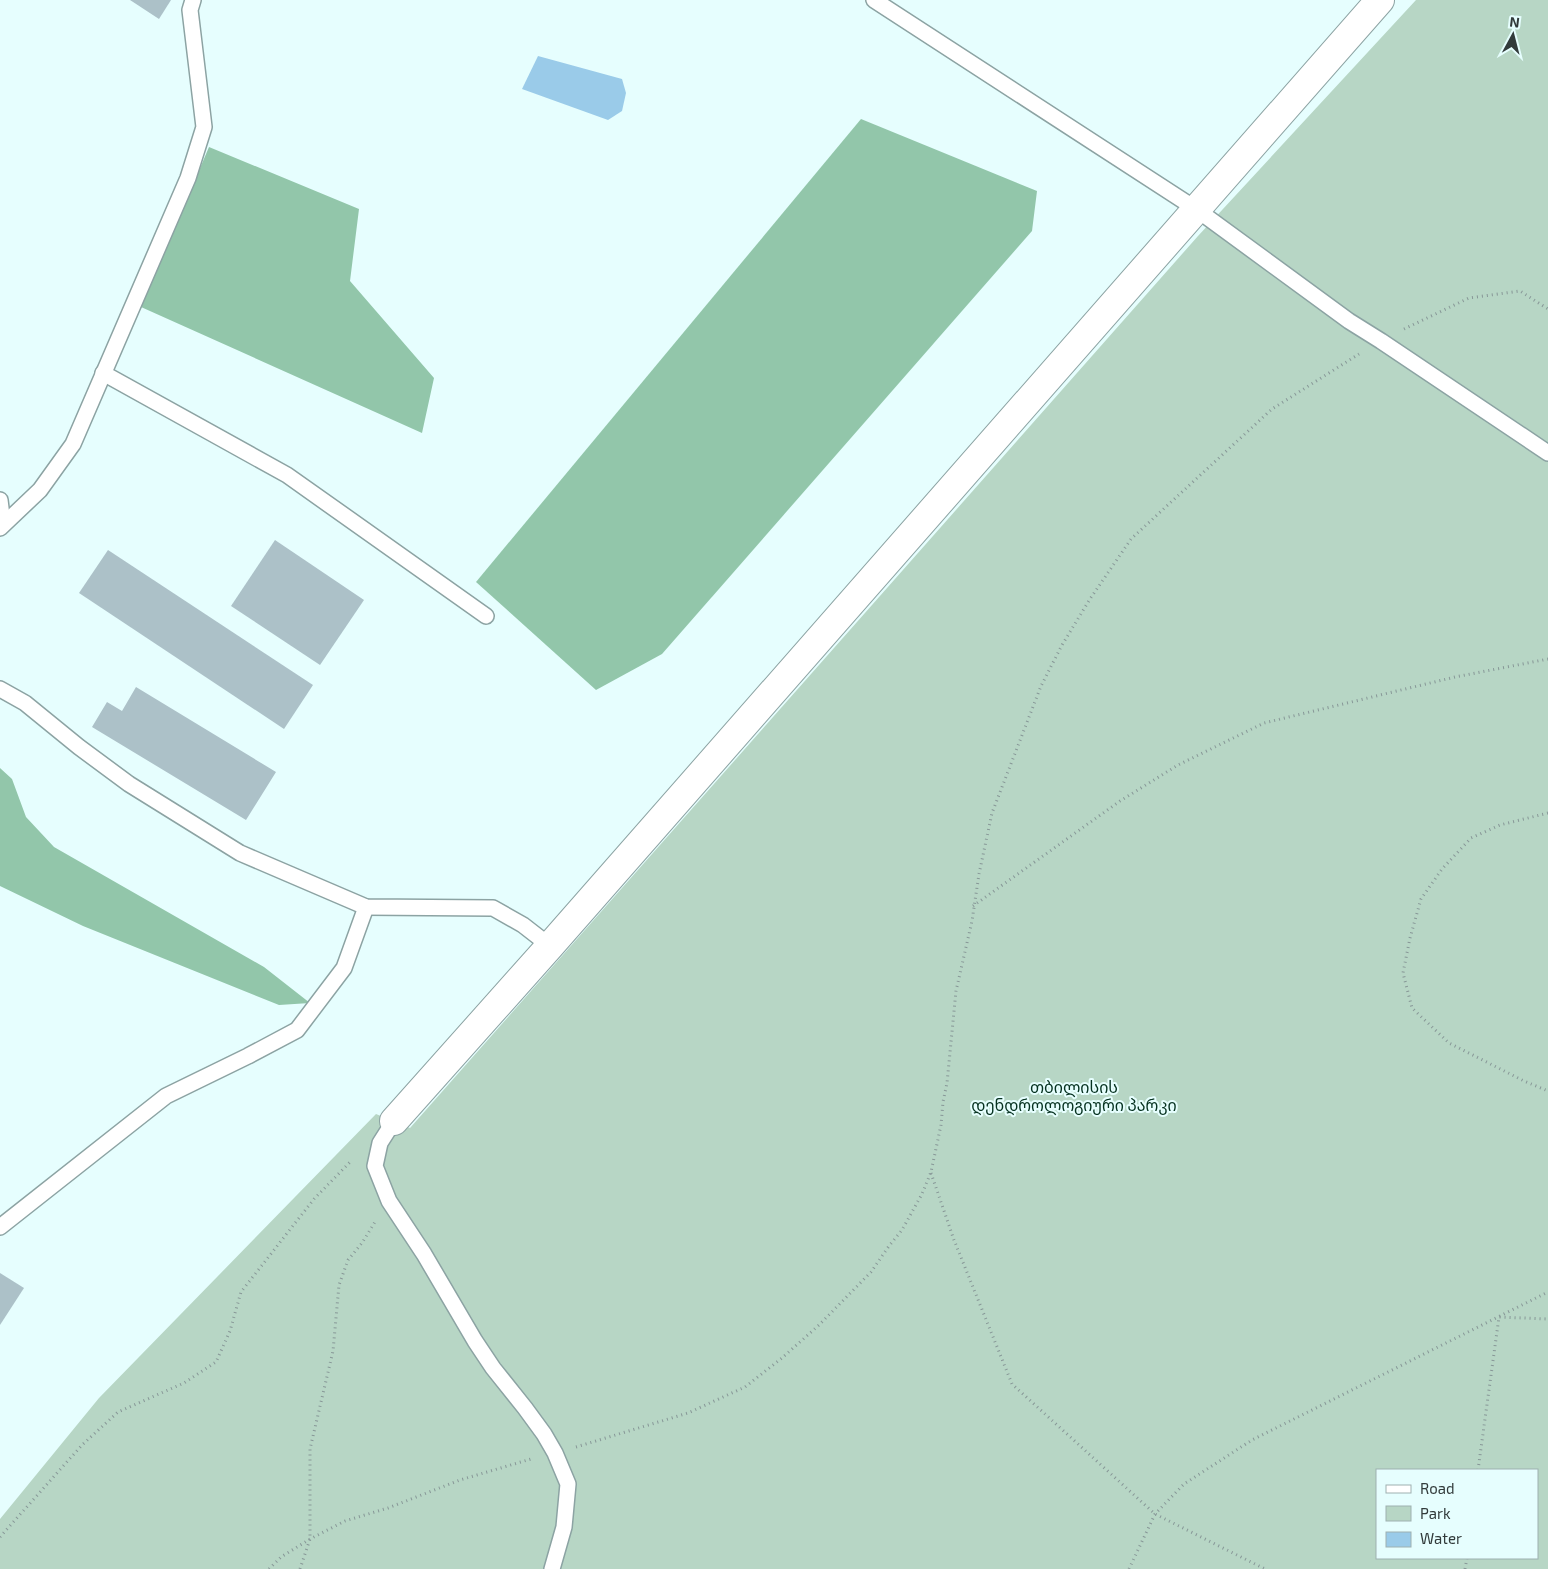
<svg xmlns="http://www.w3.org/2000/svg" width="1548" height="1569" font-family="'Exo 2','Noto Sans Georgian',sans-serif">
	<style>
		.green { fill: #b7d6c5; fill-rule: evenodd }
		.forest { fill: #92c6aa }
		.water { fill: #9acbe9 }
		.building { fill: #acc1c8 }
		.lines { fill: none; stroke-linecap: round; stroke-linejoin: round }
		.service-casing { stroke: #8ca3a3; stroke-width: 18 }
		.minor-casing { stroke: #8ca3a3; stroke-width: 30 }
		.path { stroke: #879797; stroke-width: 3; stroke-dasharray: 1 4; stroke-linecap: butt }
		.service { stroke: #fff; stroke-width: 15 }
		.minor { stroke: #fff; stroke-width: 28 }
		.labels { text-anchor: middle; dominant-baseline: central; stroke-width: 4; stroke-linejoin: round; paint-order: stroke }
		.park-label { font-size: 16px; fill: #063220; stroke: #e6fefe }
	</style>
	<rect width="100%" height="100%" fill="#e6fefe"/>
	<!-- green -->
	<path class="green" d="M1416 0H1548V1569H0V1519L99 1398 376 1114 410 1128 1198 236ZM1377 1470H1537V1558H1377Z"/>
	<!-- forest -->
	<g class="forest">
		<polygon points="861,119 1037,191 1032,231 662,654 596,690 476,582"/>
		<polygon points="209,147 359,209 350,281 434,378 422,433 141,307"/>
		<polygon points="0,768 12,779 26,817 54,847 264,967 310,1003 279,1005 83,926 0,886"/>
	</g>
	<!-- water -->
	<polygon class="water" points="538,56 622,79 626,93 622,111 608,120 522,89"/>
	<!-- building -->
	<g class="building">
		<polygon points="130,0 171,0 159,19"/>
		<polygon points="275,540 364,600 320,665 231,606"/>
		<polygon points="108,550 313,685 284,729 79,593"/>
		<polygon points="136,687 276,772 246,820 92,727 107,702 122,711"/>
		<polygon points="0,1273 24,1288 0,1325"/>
	</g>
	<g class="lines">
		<!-- service casing -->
		<g class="service-casing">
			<g id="service">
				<polyline points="874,0 1196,209 1349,321 1381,341 1548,453"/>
				<polyline points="103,373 287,475 486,616"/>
				<polyline points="0,500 3,524"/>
				<polyline points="0,528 40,490 73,444 188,178 204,127 190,10 193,0"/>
				<polyline points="0,689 25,703 79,747 129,784 240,853 366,907 493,908 523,925 550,946"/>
				<polyline points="394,1121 380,1143 375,1166 389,1201 424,1254 475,1341 493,1368 525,1408 544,1434 555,1453 568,1484 564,1527 552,1569"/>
				<polyline points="0,1227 166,1096 248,1056 297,1030 344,968 366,907"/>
			</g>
		</g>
		<!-- minor casing -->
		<g class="minor-casing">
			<polyline id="minor" points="394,1121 550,946 1380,0"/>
		</g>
		<!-- path -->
		<g class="path">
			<polyline points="1404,329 1469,298 1520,291 1548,309"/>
			<polyline points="1548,813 1500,825 1471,838 1442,869 1421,899 1410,938 1403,973 1412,1008 1449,1043 1524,1081 1548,1091"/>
			<polyline points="973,906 1120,801 1178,765 1264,723 1455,677 1548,659"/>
			<polyline points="931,1173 954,1240 1012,1384 1155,1514 1265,1569"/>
			<polyline points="576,1447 688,1413 745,1387 782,1358 819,1325 871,1272 889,1246 902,1230 922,1194 931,1172 941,1125 943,1102 947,1083 956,991 972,921 979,874 992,813 1041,686 1062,645 1090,599 1131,539 1272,409 1359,354"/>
			<polyline points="1478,1470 1499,1317 1548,1319"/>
			<polyline points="0,1537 82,1445 118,1412 184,1383 216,1362 230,1331 241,1292 314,1199 352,1160"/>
			<polyline points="269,1569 281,1557 310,1539 345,1521 388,1508 460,1480 531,1459"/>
			<polyline points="300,1569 310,1539 310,1449 333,1351 339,1285 348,1260 362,1243 375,1222"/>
			<polyline points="1129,1569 1155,1514 1184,1484 1252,1440 1548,1292"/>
			<polyline points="1465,1569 1467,1558"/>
		</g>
		<!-- service -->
		<use href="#service" class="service"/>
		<!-- minor -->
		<use href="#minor" class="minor"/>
	</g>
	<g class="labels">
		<!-- park labels -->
		<g class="park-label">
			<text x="1074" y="1086">თბილისის<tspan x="1074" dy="18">დენდროლოგიური პარკი</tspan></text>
		</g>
	</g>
	<!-- legend -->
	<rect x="1376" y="1469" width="162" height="90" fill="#e6fefe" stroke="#9eb0b0"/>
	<rect x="1386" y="1485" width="25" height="8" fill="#ffffff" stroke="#9eb0b0"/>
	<text x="1420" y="1494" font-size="15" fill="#323b3b">Road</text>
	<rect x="1386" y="1506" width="25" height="15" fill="#b7d6c5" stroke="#9eb0b0"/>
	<text x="1420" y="1519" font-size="15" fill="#323b3b">Park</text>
	<rect x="1386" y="1532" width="25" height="15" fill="#9acbe9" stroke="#9eb0b0"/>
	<text x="1420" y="1544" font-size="15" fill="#323b3b">Water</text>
	<!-- north arrow -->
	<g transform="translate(1513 35) rotate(7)" stroke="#e6fefe" stroke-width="4" paint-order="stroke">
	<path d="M0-4L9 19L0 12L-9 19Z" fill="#323b3b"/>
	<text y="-8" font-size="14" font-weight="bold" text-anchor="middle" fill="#323b3b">N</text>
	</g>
</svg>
